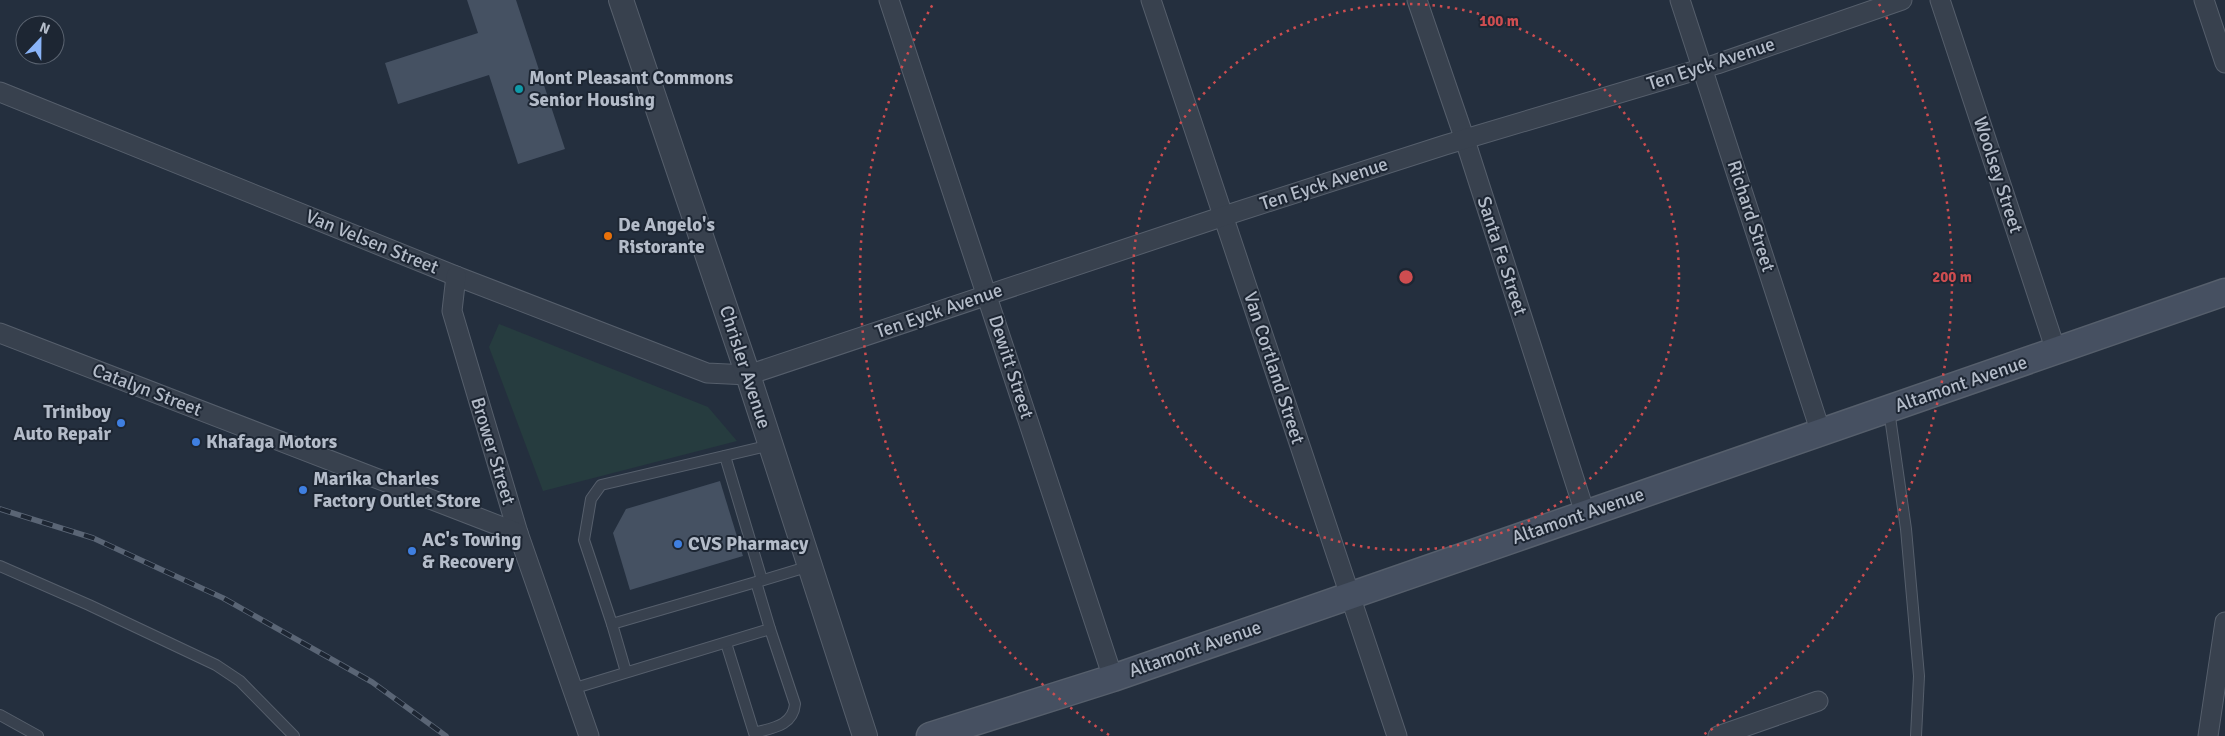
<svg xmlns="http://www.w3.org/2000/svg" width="2225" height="736" font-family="Signika,sans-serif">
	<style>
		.green { fill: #263c3f }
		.building { fill: #455162 }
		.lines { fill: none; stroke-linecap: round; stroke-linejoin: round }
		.service-casing { stroke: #565f6c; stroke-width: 12 }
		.minor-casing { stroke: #565f6c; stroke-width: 21 }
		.tertiary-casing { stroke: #565f6c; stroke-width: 26 }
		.secondary-casing { stroke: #565f6c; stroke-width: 29 }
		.service { stroke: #38414e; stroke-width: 10 }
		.minor { stroke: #38414e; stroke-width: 19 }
		.tertiary { stroke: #38414e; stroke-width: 24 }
		.secondary { stroke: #465061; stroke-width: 26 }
		.rail-casing { stroke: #5a6575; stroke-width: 5.5 }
		.rail { stroke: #1d2633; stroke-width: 4; stroke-dasharray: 11; stroke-linecap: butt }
		.ring { fill: none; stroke: #ce4d50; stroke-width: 2.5; stroke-dasharray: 2.5 5 }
		.culture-dot { fill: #0f9aa8; stroke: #1d2633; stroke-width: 2 }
		.food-dot { fill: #e8710a; stroke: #1d2633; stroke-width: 2 }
		.shop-dot { fill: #3f7fe0; stroke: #1d2633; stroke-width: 2 }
		.labels { text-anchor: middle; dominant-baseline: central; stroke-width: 4; stroke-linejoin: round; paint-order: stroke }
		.street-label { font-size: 19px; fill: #b4bcc9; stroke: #1d2633 }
		.poi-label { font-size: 19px; font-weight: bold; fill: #b4bcc9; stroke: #1d2633; text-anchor: start }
		.centre { fill: #ce4d50; stroke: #1d2633; stroke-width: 2.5 }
		.ring-label { font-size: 15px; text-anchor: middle; font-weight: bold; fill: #ce4d50; stroke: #1d2633; stroke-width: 4; stroke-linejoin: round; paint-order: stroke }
	</style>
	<rect width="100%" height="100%" fill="#242f3e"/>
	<!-- green -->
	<polygon class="green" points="499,324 708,407 737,441 543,491 489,347"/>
	<!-- building -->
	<g class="building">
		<polygon points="467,0 516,0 565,149 518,164 489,75 398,104 385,63 478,33"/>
		<polygon points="720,481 743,556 630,590 613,533 626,509"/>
	</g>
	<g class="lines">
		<!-- service casing -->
		<g class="service-casing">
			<g id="service">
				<polyline points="1889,410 1906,529 1919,676 1916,736"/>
				<polyline points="725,456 762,580"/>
				<polyline points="0,566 89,605 216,665 240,681 294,736"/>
				<polyline points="757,582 810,566"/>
				<polyline points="612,624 584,540 591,499 601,485 771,445"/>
				<path d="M726 643 754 733C772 728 793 726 795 704L770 629"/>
				<polyline points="572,689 770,629 756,582 612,624 626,672"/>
				<polyline points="0,715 38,736"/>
			</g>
		</g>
		<!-- minor casing -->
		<g class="minor-casing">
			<g id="minor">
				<polyline points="889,0 1113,678"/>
				<polyline points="1151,0 1397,736"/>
				<polyline points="1417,0 1465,140 1585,513"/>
				<polyline points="1680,0 1821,433"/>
				<polyline points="1940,0 2056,351"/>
				<polyline points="2204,0 2225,63"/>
				<polyline points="0,92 456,276 707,373 748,375 1224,216 1445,145 1717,64 1902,0"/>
				<polyline points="456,276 452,311 518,533 589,736"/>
				<polyline points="0,333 518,533"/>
				<polyline points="1718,736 1818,701"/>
				<polyline points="2208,736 2225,622"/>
			</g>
		</g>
		<!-- tertiary casing -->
		<g class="tertiary-casing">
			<polyline id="tertiary" points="621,0 748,375 865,736"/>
		</g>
		<!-- secondary casing -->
		<g class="secondary-casing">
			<polyline id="secondary" points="930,736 1113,678 2225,292"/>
		</g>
		<!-- service -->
		<use href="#service" class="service"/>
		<!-- minor -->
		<use href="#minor" class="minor"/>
		<!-- tertiary -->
		<use href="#tertiary" class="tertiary"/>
		<!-- secondary -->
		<use href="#secondary" class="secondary"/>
		<!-- rail casing -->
		<g class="rail-casing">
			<polyline id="rail" points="0,509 93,538 223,598 372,682 446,736"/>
		</g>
		<!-- rail -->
		<use href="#rail" class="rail"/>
	</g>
	<!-- distance rings -->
	<g class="ring">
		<circle cx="1406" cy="277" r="273"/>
		<path d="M1109 735A546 546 0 0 1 933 4M1879 4A546 546 0 0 1 1703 735"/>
	</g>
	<!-- markers -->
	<circle class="culture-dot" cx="519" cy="89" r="5"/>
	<circle class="food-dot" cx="608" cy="236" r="5"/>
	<g class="shop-dot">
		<circle cx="121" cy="423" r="5"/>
		<circle cx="196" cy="442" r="5"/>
		<circle cx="303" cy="490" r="5"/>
		<circle cx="678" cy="544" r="5"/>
		<circle cx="412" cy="551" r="5"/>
	</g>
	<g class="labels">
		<!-- street labels -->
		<g class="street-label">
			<text transform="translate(1711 64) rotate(-18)">Ten Eyck Avenue</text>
			<text transform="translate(1998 175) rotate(72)">Woolsey Street</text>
			<text transform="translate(1324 184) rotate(-18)">Ten Eyck Avenue</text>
			<text transform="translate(1751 216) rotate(72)">Richard Street</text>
			<text transform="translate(372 242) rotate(22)">Van Velsen Street</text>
			<text transform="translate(1502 256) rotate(72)">Santa Fe Street</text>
			<text transform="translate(939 311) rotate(-19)">Ten Eyck Avenue</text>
			<text transform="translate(745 367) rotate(72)">Chrisler Avenue</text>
			<text transform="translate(1011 367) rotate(72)">Dewitt Street</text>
			<text transform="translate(1274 368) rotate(72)">Van Cortland Street</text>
			<text transform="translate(1961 384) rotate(-19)">Altamont Avenue</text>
			<text transform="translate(147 390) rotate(21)">Catalyn Street</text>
			<text transform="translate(493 451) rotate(73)">Brower Street</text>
			<text transform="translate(1578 516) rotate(-19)">Altamont Avenue</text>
			<text transform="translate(1195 649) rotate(-19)">Altamont Avenue</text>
		</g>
		<!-- poi labels -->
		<g class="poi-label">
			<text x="529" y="78">Mont Pleasant Commons<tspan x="529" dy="22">Senior Housing</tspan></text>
			<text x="618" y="225">De Angelo's<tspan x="618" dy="22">Ristorante</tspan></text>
			<text x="111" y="412" text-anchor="end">Triniboy<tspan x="111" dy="22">Auto Repair</tspan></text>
			<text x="206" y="442">Khafaga Motors</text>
			<text x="313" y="479">Marika Charles<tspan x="313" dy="22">Factory Outlet Store</tspan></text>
			<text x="422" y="540">AC's Towing<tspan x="422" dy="22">&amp; Recovery</tspan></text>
			<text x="688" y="544">CVS Pharmacy</text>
		</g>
	</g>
	<circle cx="1406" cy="277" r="8" class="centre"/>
	<g class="ring-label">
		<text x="1499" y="26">100 m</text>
		<text x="1952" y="282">200 m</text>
	</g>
	<!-- north arrow -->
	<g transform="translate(40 40) rotate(22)"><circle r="24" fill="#1d2633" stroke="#59626f"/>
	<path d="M0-4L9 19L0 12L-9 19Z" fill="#8ab4f8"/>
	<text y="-8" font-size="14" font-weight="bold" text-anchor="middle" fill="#b4bcc9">N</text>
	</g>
</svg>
